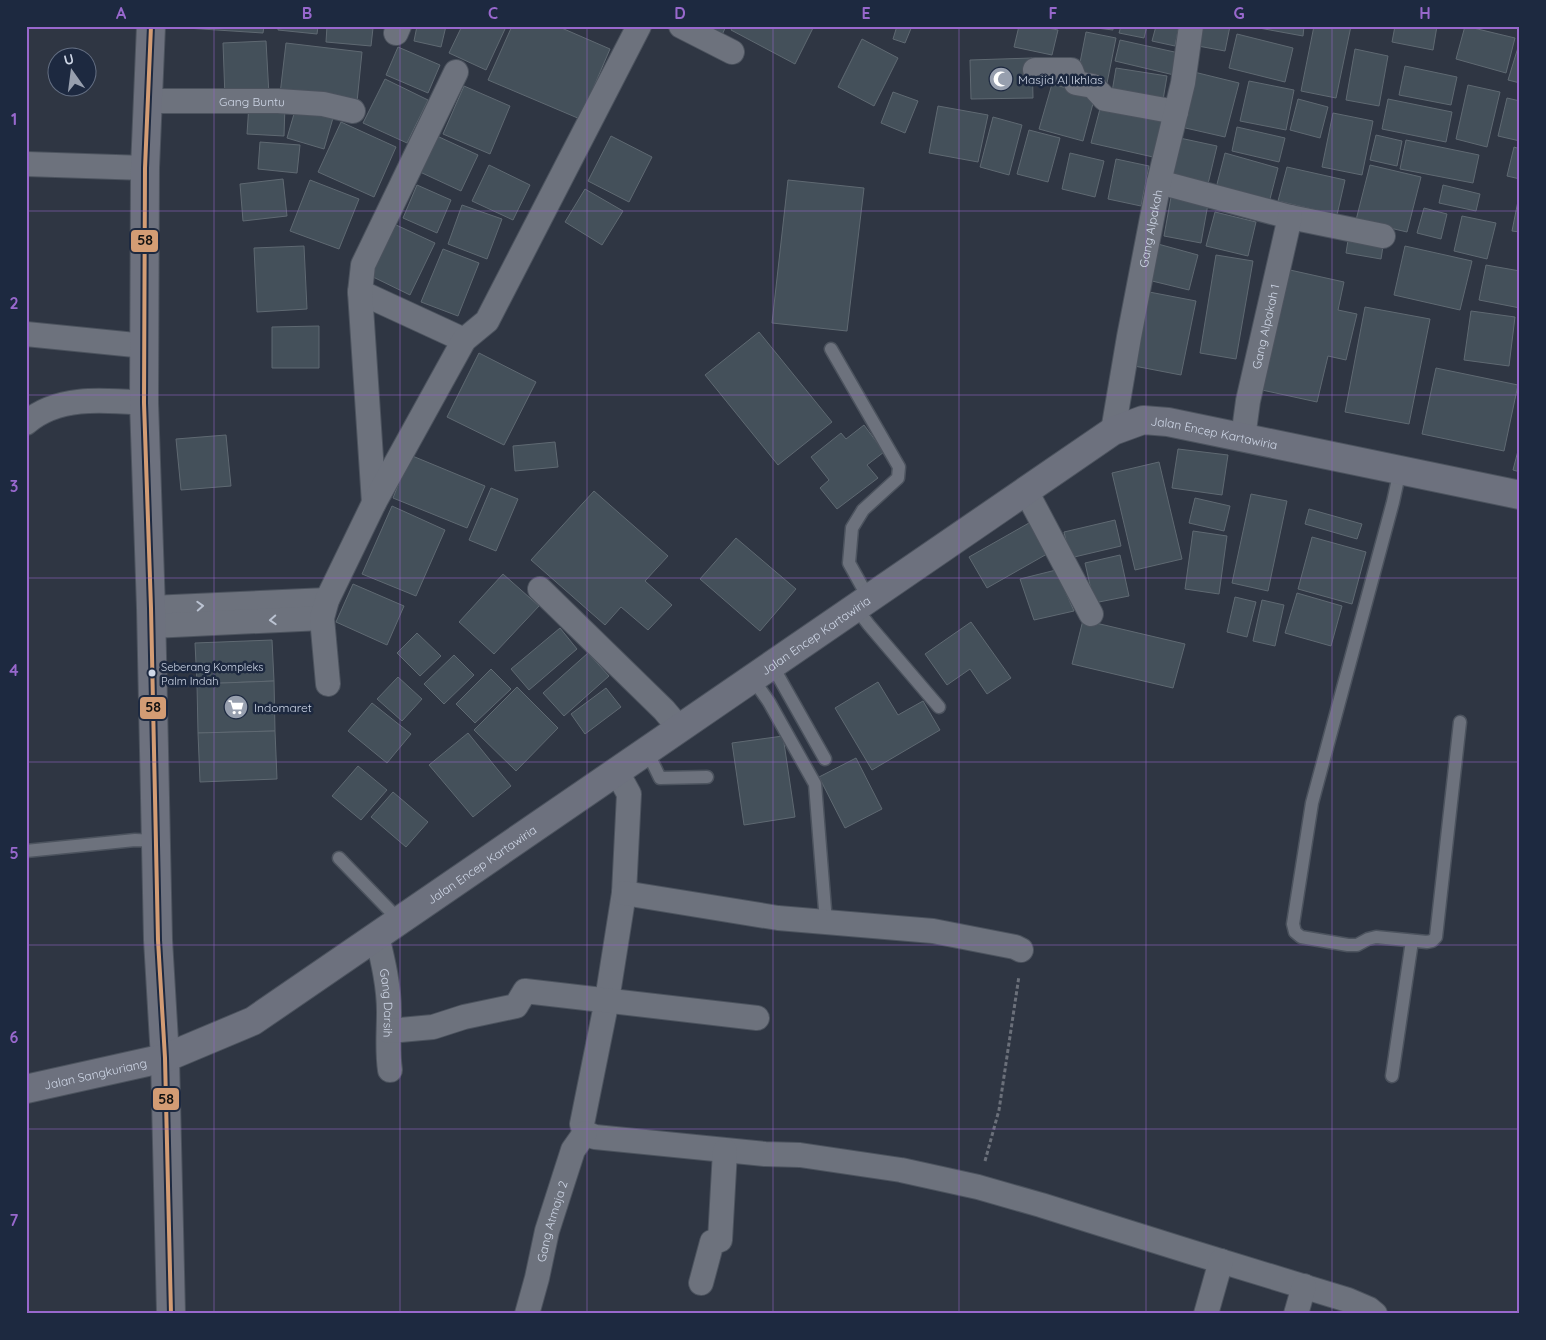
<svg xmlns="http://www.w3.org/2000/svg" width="1546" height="1340" font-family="Quicksand,sans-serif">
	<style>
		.building { fill: #44505a; stroke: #5f6972 }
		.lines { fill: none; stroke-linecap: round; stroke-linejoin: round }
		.service-casing { stroke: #4c535e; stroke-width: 15 }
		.minor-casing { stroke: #4c535e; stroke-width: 26 }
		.primary-casing { stroke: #4c535e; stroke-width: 30 }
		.path { stroke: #6b707a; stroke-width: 3; stroke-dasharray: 4 2.5; stroke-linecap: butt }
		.service { stroke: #6d727d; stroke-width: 12 }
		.minor { stroke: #6d727d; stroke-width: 24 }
		.primary { stroke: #6d717e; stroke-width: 28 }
		.bus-1-casing { stroke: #1d2940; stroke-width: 8 }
		.bus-1 { stroke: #d39c74; stroke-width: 4 }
		.oneway { stroke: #bbc3d2 }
		.grid { fill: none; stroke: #9868cd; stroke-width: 1; stroke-opacity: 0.55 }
		.bus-dot { fill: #cfd7e7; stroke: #1d2940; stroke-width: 2 }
		.labels { text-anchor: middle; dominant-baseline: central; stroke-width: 5; stroke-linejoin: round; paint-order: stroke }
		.bus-label { font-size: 11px; fill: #cfd7e7; stroke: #1d2940; text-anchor: start }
		.poi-label { font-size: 12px; fill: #cfd7e7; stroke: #1d2940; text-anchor: start }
		.street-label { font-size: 12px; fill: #cfd7e7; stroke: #1d2940 }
		.line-badge { stroke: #1d2940; stroke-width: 2 }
		.pale-badge-label { font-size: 14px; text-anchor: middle; font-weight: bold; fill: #111 }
		.neatline { fill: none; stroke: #9868cd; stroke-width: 2 }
		.grid-label { font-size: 16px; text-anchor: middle; font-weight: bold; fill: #9868cd }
	</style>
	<rect width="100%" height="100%" fill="#2f3643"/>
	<!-- building -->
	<g class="building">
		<polygon points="186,26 264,26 263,33 186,28"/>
		<polygon points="278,26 318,26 317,34 278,30"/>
		<polygon points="327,26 373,28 371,46 326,42"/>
		<polygon points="417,26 446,26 441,47 414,41"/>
		<polygon points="462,26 499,26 505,29 486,70 449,53"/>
		<polygon points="512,26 557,26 610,49 580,119 488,80"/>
		<polygon points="704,26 726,26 722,35"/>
		<polygon points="733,26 814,26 795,64 731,30"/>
		<polygon points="897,26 912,26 905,43 893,39"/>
		<polygon points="1019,26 1038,26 1058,30 1052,55 1014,47"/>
		<polygon points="1080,26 1113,26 1113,30"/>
		<polygon points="1121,26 1147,26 1144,38 1119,33"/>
		<polygon points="1156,26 1179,26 1175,46 1152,41"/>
		<polygon points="1202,26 1230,26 1225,51 1198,46"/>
		<polygon points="1248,26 1304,26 1303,36"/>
		<polygon points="1314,26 1351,26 1336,98 1301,91"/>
		<polygon points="1395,26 1437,26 1433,50 1392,42"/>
		<polygon points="1465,26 1515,38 1506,73 1456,59"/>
		<polygon points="1086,32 1116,38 1107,83 1077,78"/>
		<polygon points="1237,34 1293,48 1285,82 1229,68"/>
		<polygon points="862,39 898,58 874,106 838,87"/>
		<polygon points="1120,40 1179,53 1174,75 1115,61"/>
		<polygon points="266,41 269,95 225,98 223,43"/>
		<polygon points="1520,41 1520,83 1508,80"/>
		<polygon points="286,43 362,52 357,102 280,94"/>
		<polygon points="398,47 440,65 428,93 386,75"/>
		<polygon points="1355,49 1388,56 1379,106 1346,100"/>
		<polygon points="1032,58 1033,98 971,99 970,60"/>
		<polygon points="1405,66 1457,77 1451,105 1399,95"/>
		<polygon points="1116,68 1167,76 1162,106 1111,98"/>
		<polygon points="1194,72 1239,83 1225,137 1181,127"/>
		<polygon points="385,79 428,100 407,143 363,123"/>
		<polygon points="1249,81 1294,90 1286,130 1240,121"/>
		<polygon points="1052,84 1095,96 1083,141 1039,129"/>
		<polygon points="1468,85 1500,92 1487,147 1456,139"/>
		<polygon points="464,86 510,106 490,154 443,134"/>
		<polygon points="893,92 918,101 905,133 881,123"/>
		<polygon points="1507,98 1520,101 1520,141 1498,136"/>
		<polygon points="1298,99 1328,107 1320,138 1290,130"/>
		<polygon points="1388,99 1452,112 1446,142 1382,129"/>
		<polygon points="249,104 285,105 284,136 247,134"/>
		<polygon points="1101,105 1162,119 1153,157 1091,143"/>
		<polygon points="938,106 988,115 978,162 929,153"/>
		<polygon points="296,107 333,118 324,149 287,138"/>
		<polygon points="1333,113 1373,121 1362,175 1322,167"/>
		<polygon points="993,117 1022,125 1009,175 980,167"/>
		<polygon points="341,122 396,147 374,197 318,172"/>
		<polygon points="1237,127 1285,138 1279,162 1232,151"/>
		<polygon points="1029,130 1060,138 1048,182 1017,174"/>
		<polygon points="1376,135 1402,141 1397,166 1370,160"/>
		<polygon points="437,136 478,155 461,191 420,172"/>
		<polygon points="611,136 652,157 629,202 588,181"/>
		<polygon points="1175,137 1217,146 1208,184 1166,174"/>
		<polygon points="1406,140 1479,155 1473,183 1400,169"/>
		<polygon points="260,142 300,145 297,173 258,169"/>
		<polygon points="1514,147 1520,149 1520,179 1507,176"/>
		<polygon points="1070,153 1104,161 1095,197 1062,189"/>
		<polygon points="1225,153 1278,168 1269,203 1216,188"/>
		<polygon points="1116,159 1149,166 1141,206 1108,199"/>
		<polygon points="489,165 530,185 513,220 472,201"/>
		<polygon points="1370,165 1421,177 1407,232 1356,220"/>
		<polygon points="1287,167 1345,180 1337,215 1278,201"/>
		<polygon points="283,179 287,216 243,221 240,184"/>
		<polygon points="310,180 359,199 339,249 290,231"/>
		<polygon points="788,180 864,188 847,331 772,323"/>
		<polygon points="417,185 451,200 437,233 403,218"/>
		<polygon points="1443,185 1480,194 1476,211 1439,203"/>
		<polygon points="585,189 623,211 602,245 565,222"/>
		<polygon points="1520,191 1520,232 1512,231"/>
		<polygon points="1171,197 1208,204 1201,243 1164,236"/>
		<polygon points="462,205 502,219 487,259 448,244"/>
		<polygon points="1424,208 1447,214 1441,239 1417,233"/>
		<polygon points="1215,212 1256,222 1248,256 1206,246"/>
		<polygon points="1462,216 1496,223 1487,259 1454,251"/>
		<polygon points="394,224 435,243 410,295 369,275"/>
		<polygon points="1349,234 1384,240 1381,259 1346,253"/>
		<polygon points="1158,244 1198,255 1189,290 1148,280"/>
		<polygon points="304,246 307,309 257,312 254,248"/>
		<polygon points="1405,246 1472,261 1460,310 1394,295"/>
		<polygon points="443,249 479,263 458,316 421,302"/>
		<polygon points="1216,255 1253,261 1236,359 1200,353"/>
		<polygon points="1486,265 1520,271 1520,308 1479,300"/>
		<polygon points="1290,270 1344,282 1338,310 1357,314 1346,360 1328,356 1317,402 1262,390"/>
		<polygon points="1144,291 1196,301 1181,375 1129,365"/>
		<polygon points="1365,307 1430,319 1409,424 1345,412"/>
		<polygon points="1471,311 1515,317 1509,366 1464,360"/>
		<polygon points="319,326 319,368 272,368 272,327"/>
		<polygon points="759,332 832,422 778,465 705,375"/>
		<polygon points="479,353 536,382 504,445 447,417"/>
		<polygon points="1436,368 1518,385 1504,451 1422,434"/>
		<polygon points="864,425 884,452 867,465 878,478 837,509 820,488 829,480 811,457 841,433 846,439"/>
		<polygon points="226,435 231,486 181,490 176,439"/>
		<polygon points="555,442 558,467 515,471 513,446"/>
		<polygon points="1520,443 1520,472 1513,470"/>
		<polygon points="1178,449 1228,455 1222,495 1172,488"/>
		<polygon points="410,455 485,486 467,528 393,498"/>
		<polygon points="1159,462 1182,559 1135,570 1112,473"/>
		<polygon points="491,488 518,499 496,551 469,540"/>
		<polygon points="594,491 668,556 645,581 672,605 648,630 621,607 605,625 531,560"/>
		<polygon points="1251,494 1287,501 1268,591 1232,583"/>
		<polygon points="1195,498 1230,506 1224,531 1189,523"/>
		<polygon points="392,506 445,530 416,596 362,574"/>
		<polygon points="1309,509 1362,524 1357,539 1305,524"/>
		<polygon points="1036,519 1054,550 987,588 969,557"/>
		<polygon points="1115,520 1121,546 1070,558 1064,532"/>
		<polygon points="1193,531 1227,536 1219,594 1185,589"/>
		<polygon points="1312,537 1366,552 1352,604 1298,589"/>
		<polygon points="736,538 796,589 760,631 700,579"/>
		<polygon points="1120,555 1129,596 1094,603 1085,563"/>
		<polygon points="1056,570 1074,611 1034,620 1020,579"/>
		<polygon points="503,574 539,606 494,654 459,622"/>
		<polygon points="353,584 404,606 387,645 336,622"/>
		<polygon points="1297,593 1342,606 1331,646 1285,633"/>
		<polygon points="1235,597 1256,602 1247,637 1227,632"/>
		<polygon points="1262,600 1284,605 1275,646 1253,641"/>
		<polygon points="1083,620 1185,644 1173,688 1072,664"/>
		<polygon points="971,622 1011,678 987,694 970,669 947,685 925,654"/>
		<polygon points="560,628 577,649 529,690 511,669"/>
		<polygon points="417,633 441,656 420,676 397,653"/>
		<polygon points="272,640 274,681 197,684 195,643"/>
		<polygon points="588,653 609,676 564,716 543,693"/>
		<polygon points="454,655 474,675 444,704 424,684"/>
		<polygon points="491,669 511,689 475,723 456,704"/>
		<polygon points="398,677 422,699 402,721 377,699"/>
		<polygon points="274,681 275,731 198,733 197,684"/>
		<polygon points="878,682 898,715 923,701 940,730 872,770 835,708"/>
		<polygon points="517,687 558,728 516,771 474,730"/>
		<polygon points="606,688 621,707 585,734 571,714"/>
		<polygon points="372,703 411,734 387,763 348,731"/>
		<polygon points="275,731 277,779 200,782 198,733"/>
		<polygon points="468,733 511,786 473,817 429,765"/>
		<polygon points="783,736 795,817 744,825 732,743"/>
		<polygon points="856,758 882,809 845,828 819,777"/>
		<polygon points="358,766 387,790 361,820 332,796"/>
		<polygon points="393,792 428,822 406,847 371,817"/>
	</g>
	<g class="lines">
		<!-- service casing -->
		<g class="service-casing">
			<g id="service">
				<polyline points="831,349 899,467 898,478 863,510 852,528 849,563 869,599"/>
				<polyline points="1400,470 1393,502 1312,803 1293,924 1295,932 1301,937 1348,945 1357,945 1368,939 1376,937 1427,942 1432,941 1436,937 1460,722"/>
				<polyline points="856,608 869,625 939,707"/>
				<polyline points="772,665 825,759"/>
				<polyline points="753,679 769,702 815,784 826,922"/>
				<polyline points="647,751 660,778 707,777"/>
				<polyline points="26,851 135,840 156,841"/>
				<polyline points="339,858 399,920"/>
				<polyline points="1392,1076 1412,941"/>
			</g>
		</g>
		<!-- minor casing -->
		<g class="minor-casing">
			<g id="minor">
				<polyline points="681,26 732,52"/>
				<polyline points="396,33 399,26"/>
				<polyline points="1035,70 1071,70 1076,83 1093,86 1105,99 1176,112"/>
				<path id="s1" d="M148 101H278L323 104 353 111"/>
				<polyline points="26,164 145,168"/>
				<polyline points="1159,182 1290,217 1383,236"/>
				<polyline points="360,292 464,340"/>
				<polyline points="26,334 145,346"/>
				<path d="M26 423C58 395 105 400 144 403"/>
				<path id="s2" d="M1113 431 1129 337 1159 182 1183 83 1191 26"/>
				<path id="s3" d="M1243 438 1248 401 1290 217"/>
				<polyline points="1026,491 1091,614"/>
				<polyline points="374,503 360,292 363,265 456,72"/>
				<polyline points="540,589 664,710 680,729"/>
				<polyline points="151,608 327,600"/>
				<polyline points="152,626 322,618"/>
				<polyline points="328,684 322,618 327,600 374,503 464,340 487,321 639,26"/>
				<polyline points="617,772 629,794 624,893 607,1000 582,1124 585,1133 595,1137 765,1154 800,1155 901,1170 978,1187 1041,1205 1191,1252 1348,1300 1369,1309 1375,1314"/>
				<polyline points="624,893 778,918 933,931 1015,947 1021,950"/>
				<path id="s4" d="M377 936C383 961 389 986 389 1012 389 1032 387 1050 390 1070"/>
				<polyline points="389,1031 433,1027 464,1017 516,1006 525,991 757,1018"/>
				<polyline points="701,1283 712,1242 720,1240 725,1151"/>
				<path id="s5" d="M527 1314 537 1278 547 1231 573 1150 585 1133"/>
				<polyline points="1206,1314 1221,1261"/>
				<polyline points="1296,1314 1304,1286"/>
			</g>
		</g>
		<!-- primary casing -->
		<g class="primary-casing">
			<g id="primary">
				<polyline points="151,26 145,168 144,403 151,608 158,940 165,1058 171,1314"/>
				<path id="s6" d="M26 1089 165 1058 253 1021 1113 431 1143 420 1168 422 1520 495"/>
			</g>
		</g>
		<!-- path -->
		<polyline class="path" points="985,1161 999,1110 1019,976"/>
		<!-- service -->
		<use href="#service" class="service"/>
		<!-- minor -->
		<use href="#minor" class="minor"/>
		<!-- primary -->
		<use href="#primary" class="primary"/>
		<!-- bus-1 casing -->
		<g class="bus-1-casing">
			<polyline id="bus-1" points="151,26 145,168 144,403 151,608 158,940 165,1058 171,1314"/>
		</g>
		<!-- bus-1 -->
		<use href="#bus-1" class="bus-1"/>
	</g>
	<!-- one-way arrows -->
	<defs><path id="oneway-chevron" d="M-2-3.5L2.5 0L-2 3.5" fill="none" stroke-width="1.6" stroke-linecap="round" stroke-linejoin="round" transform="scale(1.25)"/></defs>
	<g class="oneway">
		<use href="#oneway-chevron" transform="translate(200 606) rotate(-3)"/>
		<use href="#oneway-chevron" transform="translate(273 620) rotate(177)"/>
	</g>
	<!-- grid -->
	<path class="grid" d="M214 26V1314M400 26V1314M587 26V1314M773 26V1314M959 26V1314M1146 26V1314M1332 26V1314M26 211H1520M26 395H1520M26 578H1520M26 762H1520M26 945H1520M26 1129H1520"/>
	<!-- icons -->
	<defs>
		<g id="mosque-disc" transform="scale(1.25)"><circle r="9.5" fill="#979fae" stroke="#1d2940"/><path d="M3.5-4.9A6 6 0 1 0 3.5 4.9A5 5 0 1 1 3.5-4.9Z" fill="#fff"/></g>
		<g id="supermarket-disc" transform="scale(1.25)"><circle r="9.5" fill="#979fae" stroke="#1d2940"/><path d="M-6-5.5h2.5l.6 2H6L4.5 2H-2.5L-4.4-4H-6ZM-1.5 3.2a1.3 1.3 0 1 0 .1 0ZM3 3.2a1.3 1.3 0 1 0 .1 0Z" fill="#fff"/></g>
	</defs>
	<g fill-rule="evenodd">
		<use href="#mosque-disc" x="1001" y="79"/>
		<use href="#supermarket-disc" x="236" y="707"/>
	</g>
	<!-- markers -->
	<circle class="bus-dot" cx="152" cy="673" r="4.5"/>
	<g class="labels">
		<!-- bus labels -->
		<g class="bus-label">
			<text x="161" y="667">Seberang Kompleks<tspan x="161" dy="14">Palm Indah</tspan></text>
		</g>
		<!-- poi labels -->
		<g class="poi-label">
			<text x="1018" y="79">Masjid Al Ikhlas</text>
			<text x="254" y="707">Indomaret</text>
		</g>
		<!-- street labels -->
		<g class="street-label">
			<text stroke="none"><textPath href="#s1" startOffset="104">Gang Buntu</textPath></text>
			<text stroke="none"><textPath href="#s2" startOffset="206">Gang Alpakah</textPath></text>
			<text stroke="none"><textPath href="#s3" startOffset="114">Gang Alpakah 1</textPath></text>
			<text stroke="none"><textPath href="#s6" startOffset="1385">Jalan Encep Kartawiria</textPath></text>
			<text stroke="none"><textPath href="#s6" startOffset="920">Jalan Encep Kartawiria</textPath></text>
			<text stroke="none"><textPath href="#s6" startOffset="515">Jalan Encep Kartawiria</textPath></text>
			<text stroke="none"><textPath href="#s4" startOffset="68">Gang Darsih</textPath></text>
			<text stroke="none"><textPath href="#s6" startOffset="71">Jalan Sangkuriang</textPath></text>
			<text stroke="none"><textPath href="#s5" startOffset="96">Gang Atmaja 2</textPath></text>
		</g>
	</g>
	<g class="line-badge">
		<rect x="130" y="229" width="29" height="24" rx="5" fill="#d39c74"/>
		<rect x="139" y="696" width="28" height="24" rx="5" fill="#d39c74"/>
		<rect x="152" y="1087" width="28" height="24" rx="5" fill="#d39c74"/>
	</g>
	<g class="pale-badge-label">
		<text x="145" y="245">58</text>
		<text x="153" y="712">58</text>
		<text x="166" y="1104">58</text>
	</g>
	<!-- border -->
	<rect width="1546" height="1340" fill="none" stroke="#1d2940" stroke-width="55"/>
	<!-- north arrow -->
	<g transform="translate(72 72) rotate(346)"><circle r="24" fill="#1d2940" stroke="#646f83"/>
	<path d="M0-4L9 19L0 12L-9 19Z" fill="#979fae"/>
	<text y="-8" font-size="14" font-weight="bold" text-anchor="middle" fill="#cfd7e7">U</text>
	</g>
	<rect x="28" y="28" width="1490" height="1284" class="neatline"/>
	<g class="grid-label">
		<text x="121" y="19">A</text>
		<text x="307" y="19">B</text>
		<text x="493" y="19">C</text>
		<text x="680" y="19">D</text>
		<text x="866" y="19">E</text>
		<text x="1053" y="19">F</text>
		<text x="1239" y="19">G</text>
		<text x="1425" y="19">H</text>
		<text x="14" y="125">1</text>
		<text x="14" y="309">2</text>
		<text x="14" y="492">3</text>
		<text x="14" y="676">4</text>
		<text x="14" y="859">5</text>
		<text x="14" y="1043">6</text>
		<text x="14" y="1226">7</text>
	</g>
</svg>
